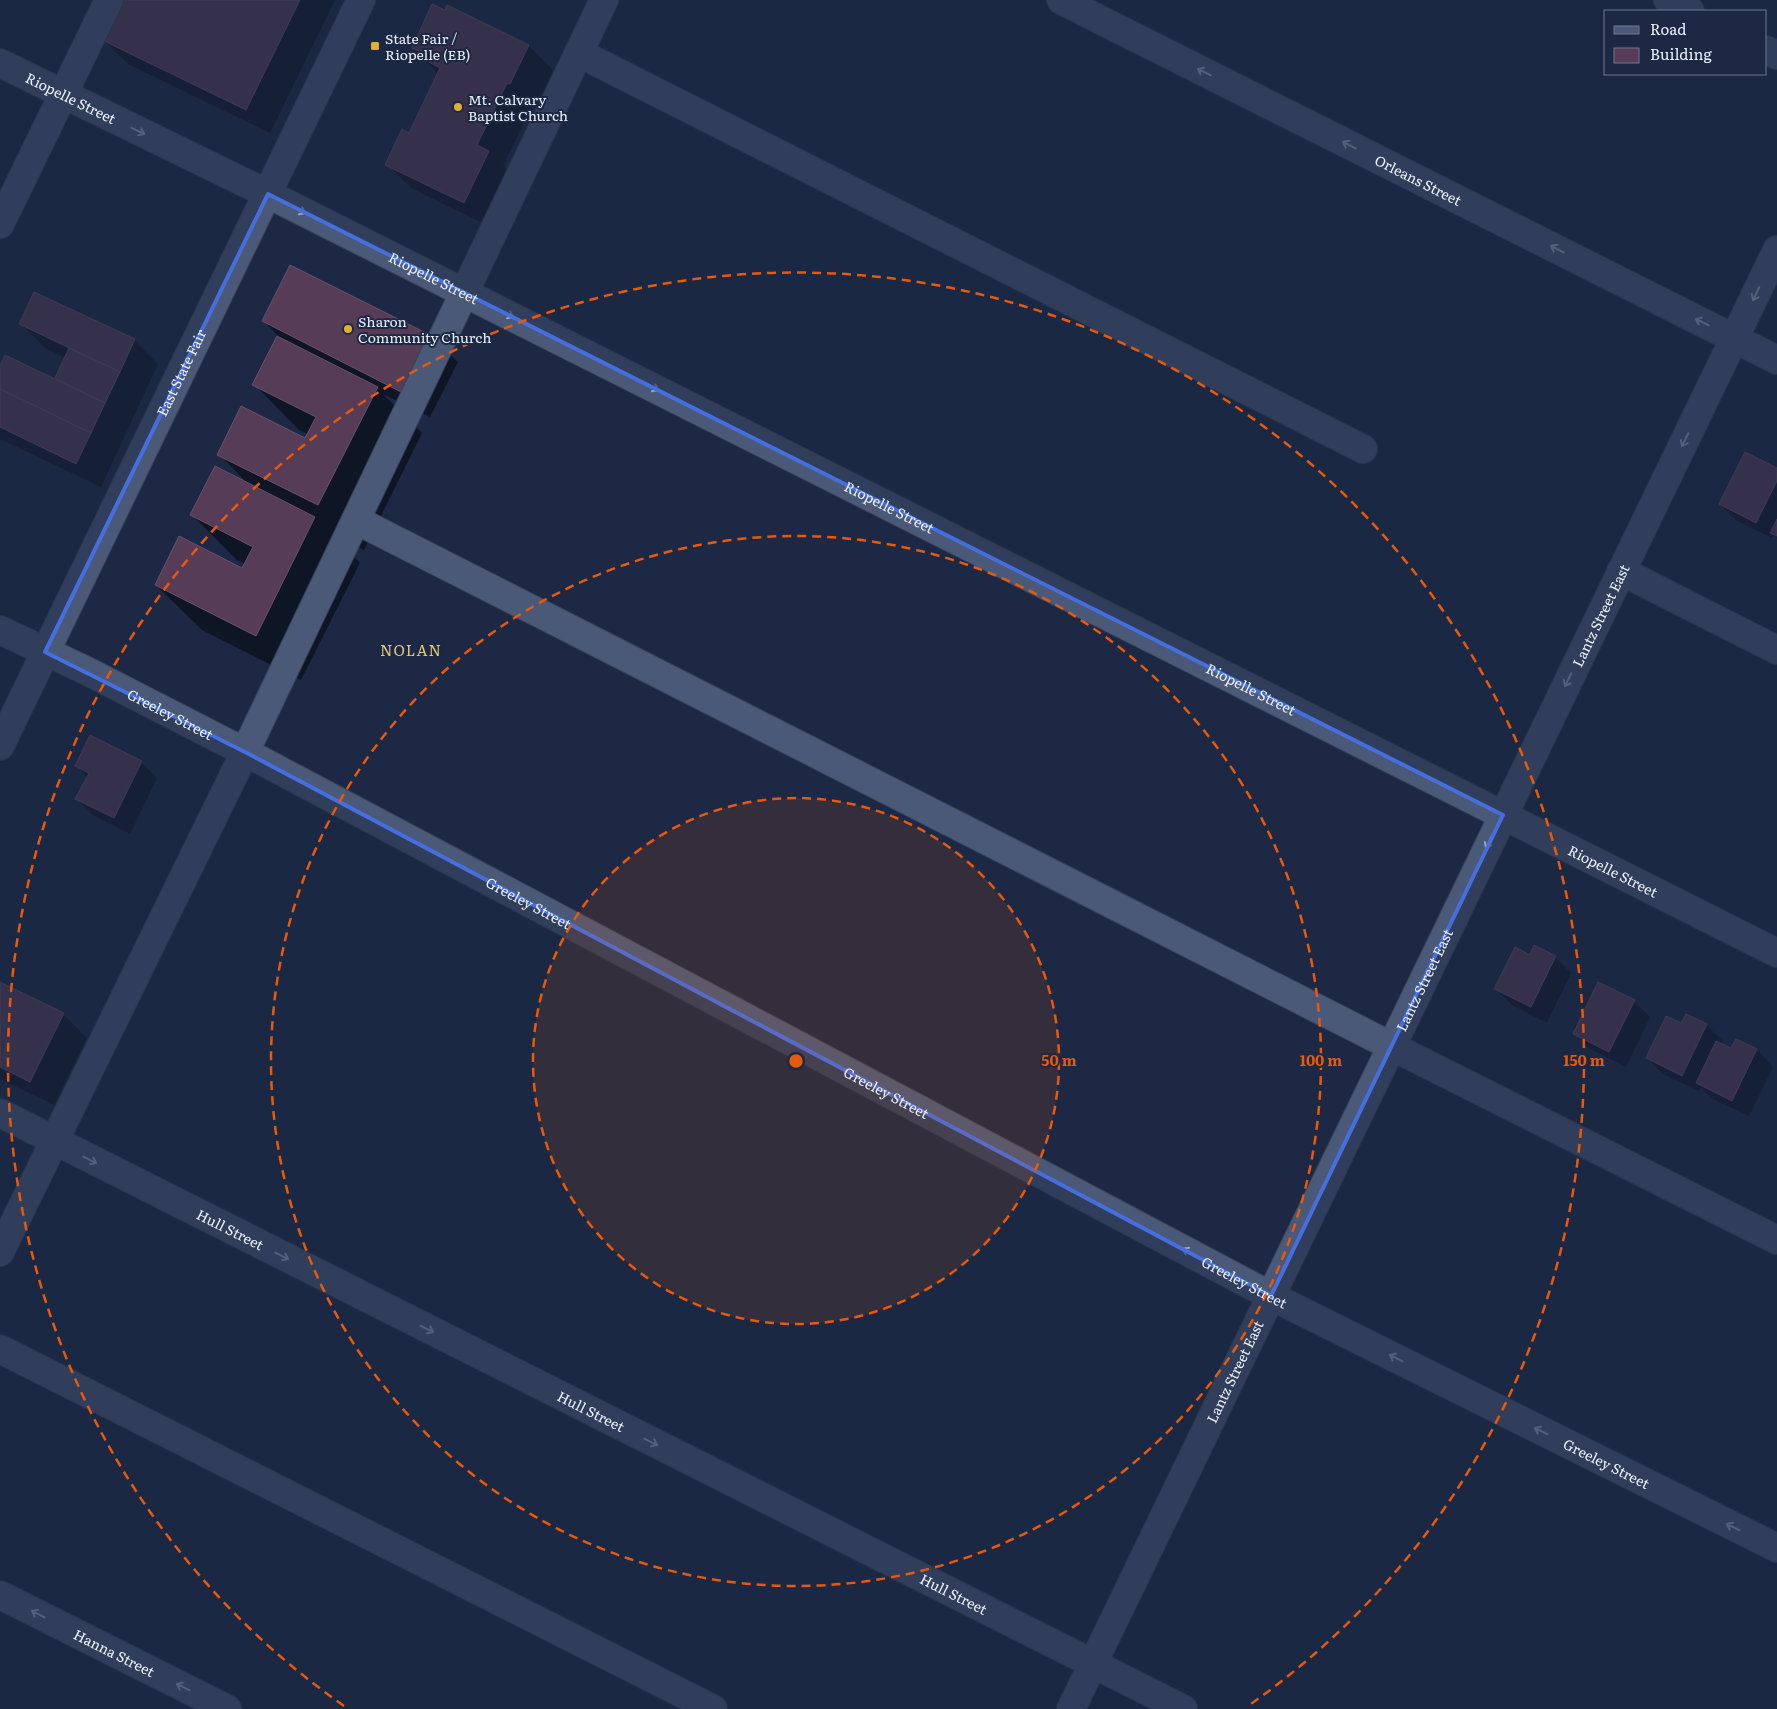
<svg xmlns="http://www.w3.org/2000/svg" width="1777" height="1709" font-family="Literata,serif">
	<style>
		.shadow { fill: #0007 }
		.building { fill: #563c56; stroke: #6a506b }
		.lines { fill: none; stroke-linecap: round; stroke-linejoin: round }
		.minor-casing { stroke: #394158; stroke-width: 30 }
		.minor { stroke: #4a5978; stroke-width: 28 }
		.oneway { stroke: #9aa4ba }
		.marked { fill: none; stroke: #466edf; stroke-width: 4; stroke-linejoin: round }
		.ring { fill: none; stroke: #e8590c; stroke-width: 2.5; stroke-dasharray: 9 6 }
		.poi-dot { fill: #e1af34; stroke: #1c2844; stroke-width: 2 }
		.labels { text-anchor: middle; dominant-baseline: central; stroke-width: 4; stroke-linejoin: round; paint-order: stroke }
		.poi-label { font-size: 14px; fill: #ebf0fb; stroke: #1c2844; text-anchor: start }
		.street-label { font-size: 14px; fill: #ebf0fb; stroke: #1c2844 }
		.neighbourhood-label { font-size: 15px; letter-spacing: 1px; fill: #e7c57b; stroke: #1c2844 }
		.centre { fill: #e8590c; stroke: #1c2844; stroke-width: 2.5 }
		.ring-label { font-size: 15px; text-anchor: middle; font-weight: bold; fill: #e8590c; stroke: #1c2844; stroke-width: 4; stroke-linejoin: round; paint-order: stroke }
	</style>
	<rect width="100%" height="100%" fill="#1c2844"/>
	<!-- shadow -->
	<g class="shadow">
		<polygon points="123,0 335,0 270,133 128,64 104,40"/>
		<polygon points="448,7 529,46 553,70 535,108 532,106 503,166 512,176 488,226 411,188 387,164 409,134 438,74 413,47"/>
		<polygon points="264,321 433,338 458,362 430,417 383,394 422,433 364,550 331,534 360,563 301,680 202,630 156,585 243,570 246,564 237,560 192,515 248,484 219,454 306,440 308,434 299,430 254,384 278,336"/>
		<polygon points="21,324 134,340 158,364 101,487 0,439 0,369 55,382 66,358 45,348"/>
		<polygon points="1777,470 1777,538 1774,535 1772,538 1736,520 1720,504"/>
		<polygon points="141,762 157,778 130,834 93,815 77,799 88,778 76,766"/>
		<polygon points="1531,956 1555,957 1571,973 1547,1023 1512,1005 1496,989"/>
		<polygon points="0,983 63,1014 87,1038 54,1105 0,1079"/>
		<polygon points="1634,1001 1650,1017 1626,1067 1590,1049 1574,1033"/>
		<polygon points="1686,1015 1706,1025 1723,1041 1721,1045 1732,1050 1736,1041 1757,1050 1773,1067 1749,1116 1713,1099 1701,1087 1699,1091 1663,1074 1647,1058 1682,1025"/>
	</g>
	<!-- building -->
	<g class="building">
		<polygon points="122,0 300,0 246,110 102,40"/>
		<polygon points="432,4 445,10 447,5 529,45 510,84 507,83 477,145 489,151 464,203 385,165 402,129 409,133 440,68 421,58 423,53 412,48"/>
		<polygon points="290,265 434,337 405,394 262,321"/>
		<polygon points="34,292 135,339 120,372 19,324"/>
		<polygon points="277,336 378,387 318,505 217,455 241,406 305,438 316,417 252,385"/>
		<polygon points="69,348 120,372 105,403 54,380"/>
		<polygon points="5,355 105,403 91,433 0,389 0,366"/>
		<polygon points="0,389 91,433 76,464 0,427"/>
		<polygon points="1745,452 1777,468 1777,481 1756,523 1719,504"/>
		<polygon points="215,466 315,517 256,636 155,585 179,536 242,568 253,547 190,515"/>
		<polygon points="1777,519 1777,536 1770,533"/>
		<polygon points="90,735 142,761 114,818 75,799 89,773 75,766"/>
		<polygon points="1534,945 1556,956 1531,1007 1494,989 1515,947 1530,955"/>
		<polygon points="0,982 64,1013 30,1082 0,1067"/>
		<polygon points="1598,982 1635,1000 1609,1052 1573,1034"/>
		<polygon points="1686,1014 1707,1024 1682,1076 1646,1058 1666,1016 1681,1023"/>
		<polygon points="1736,1039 1757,1049 1732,1101 1696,1083 1716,1041 1731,1048"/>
	</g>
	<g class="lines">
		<!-- minor casing -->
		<g class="minor-casing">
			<g id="minor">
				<path id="s1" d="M1061 0 1777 360"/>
				<polyline points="1668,0 1690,11"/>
				<polyline points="1766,50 1777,55"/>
				<polyline points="579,53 1363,449"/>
				<path id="s2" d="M0 63 268 194 1777 953"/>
				<polyline points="0,224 109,0"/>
				<polyline points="356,520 1391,1046 1777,1240"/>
				<polyline points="1621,571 1777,650"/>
				<path id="s3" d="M0 630 87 671 245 752 1271 1296 1777 1548"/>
				<path id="s4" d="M0 746 361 0"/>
				<path id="s5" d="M0 1113 1183 1709"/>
				<polyline points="0,1252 245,752 604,0"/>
				<polyline points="0,1349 713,1709"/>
				<path id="s6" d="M0 1595 227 1709"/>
				<path id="s7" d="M1071 1709 1777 250"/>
			</g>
		</g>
		<!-- minor -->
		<use href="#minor" class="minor"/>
	</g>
	<!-- one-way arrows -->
	<defs><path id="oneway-shaft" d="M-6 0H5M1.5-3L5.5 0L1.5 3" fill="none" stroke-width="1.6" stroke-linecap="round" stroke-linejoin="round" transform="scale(1.25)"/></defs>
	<g class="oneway">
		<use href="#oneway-shaft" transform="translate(1204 72) rotate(-153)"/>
		<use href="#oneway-shaft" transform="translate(138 131) rotate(26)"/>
		<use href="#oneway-shaft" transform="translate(1349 145) rotate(-153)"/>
		<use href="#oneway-shaft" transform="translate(299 210) rotate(27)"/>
		<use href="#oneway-shaft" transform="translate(1557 249) rotate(-153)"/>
		<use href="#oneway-shaft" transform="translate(1756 294) rotate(116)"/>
		<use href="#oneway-shaft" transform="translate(507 314) rotate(27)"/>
		<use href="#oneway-shaft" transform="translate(1702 322) rotate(-153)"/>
		<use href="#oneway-shaft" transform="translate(652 387) rotate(27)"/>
		<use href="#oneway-shaft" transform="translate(1685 440) rotate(116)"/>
		<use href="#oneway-shaft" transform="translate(1568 680) rotate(116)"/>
		<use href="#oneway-shaft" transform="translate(1489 842) rotate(116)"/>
		<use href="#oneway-shaft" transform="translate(90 1160) rotate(27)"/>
		<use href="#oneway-shaft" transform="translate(1189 1252) rotate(-152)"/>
		<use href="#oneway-shaft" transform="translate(282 1256) rotate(27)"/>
		<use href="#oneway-shaft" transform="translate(427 1329) rotate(27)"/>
		<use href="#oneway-shaft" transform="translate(1396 1358) rotate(-153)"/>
		<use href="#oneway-shaft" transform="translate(1541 1431) rotate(-153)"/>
		<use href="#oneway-shaft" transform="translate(651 1442) rotate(27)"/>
		<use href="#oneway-shaft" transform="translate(1733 1527) rotate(-153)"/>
		<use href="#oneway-shaft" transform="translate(38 1614) rotate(-153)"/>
		<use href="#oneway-shaft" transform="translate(183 1687) rotate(-153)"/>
	</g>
	<!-- marked area -->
	<path d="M0 0H1777V1709H0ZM268 194 1503 815 1271 1296 245 752 45 652Z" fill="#1c2844" fill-opacity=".55" fill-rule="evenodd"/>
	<path class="marked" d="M268 194 1503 815 1271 1296 245 752 45 652Z"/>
	<!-- distance rings -->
	<circle cx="796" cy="1061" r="263" fill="#e8590c" fill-opacity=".12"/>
	<g class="ring">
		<circle cx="796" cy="1061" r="263"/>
		<circle cx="796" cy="1061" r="525"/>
		<path d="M344 1706A788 788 0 1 1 1248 1706"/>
	</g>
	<!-- markers -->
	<g class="poi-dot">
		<rect x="370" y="41" width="10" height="10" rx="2.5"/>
		<circle cx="458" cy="107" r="5"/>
		<circle cx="348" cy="329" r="5"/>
	</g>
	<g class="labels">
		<!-- poi labels -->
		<g class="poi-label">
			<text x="385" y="38">State Fair /<tspan x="385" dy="16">Riopelle (EB)</tspan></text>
			<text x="468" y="99">Mt. Calvary<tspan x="468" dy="16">Baptist Church</tspan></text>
			<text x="358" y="321">Sharon<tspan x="358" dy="16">Community Church</tspan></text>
		</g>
		<!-- street labels -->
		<g class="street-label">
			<text stroke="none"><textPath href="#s2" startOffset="79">Riopelle Street</textPath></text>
			<text stroke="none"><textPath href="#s1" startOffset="400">Orleans Street</textPath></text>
			<text stroke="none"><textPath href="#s2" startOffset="484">Riopelle Street</textPath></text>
			<text stroke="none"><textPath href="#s4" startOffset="415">East State Fair</textPath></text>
			<text stroke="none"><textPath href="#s2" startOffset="994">Riopelle Street</textPath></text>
			<text stroke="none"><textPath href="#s7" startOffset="1215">Lantz Street East</textPath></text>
			<text stroke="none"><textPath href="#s2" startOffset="1399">Riopelle Street</textPath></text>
			<text stroke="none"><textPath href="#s3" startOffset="190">Greeley Street</textPath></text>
			<text stroke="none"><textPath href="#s2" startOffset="1804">Riopelle Street</textPath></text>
			<text stroke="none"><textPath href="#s3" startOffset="595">Greeley Street</textPath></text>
			<text stroke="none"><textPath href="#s7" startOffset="810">Lantz Street East</textPath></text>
			<text stroke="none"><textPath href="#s3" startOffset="1000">Greeley Street</textPath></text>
			<text stroke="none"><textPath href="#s5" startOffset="258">Hull Street</textPath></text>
			<text stroke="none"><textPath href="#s3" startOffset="1405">Greeley Street</textPath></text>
			<text stroke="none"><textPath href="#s7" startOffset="375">Lantz Street East</textPath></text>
			<text stroke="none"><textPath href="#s5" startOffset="662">Hull Street</textPath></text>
			<text stroke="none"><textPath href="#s3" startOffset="1810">Greeley Street</textPath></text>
			<text stroke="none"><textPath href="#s5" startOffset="1068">Hull Street</textPath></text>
			<text stroke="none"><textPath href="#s6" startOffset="128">Hanna Street</textPath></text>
		</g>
		<!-- neighbourhood labels -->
		<g class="neighbourhood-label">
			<text x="411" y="649">NOLAN</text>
		</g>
	</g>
	<circle cx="796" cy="1061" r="8" class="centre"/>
	<g class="ring-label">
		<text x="1059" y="1066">50 m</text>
		<text x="1321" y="1066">100 m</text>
		<text x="1584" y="1066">150 m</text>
	</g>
	<!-- legend -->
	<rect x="1604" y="10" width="162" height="65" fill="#1c2844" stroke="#6f788d"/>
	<rect x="1614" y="26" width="25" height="8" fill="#4a5978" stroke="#6f788d"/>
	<text x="1650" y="35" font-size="15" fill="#ebf0fb">Road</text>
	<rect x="1614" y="48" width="25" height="15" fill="#563c56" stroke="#6f788d"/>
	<text x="1650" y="60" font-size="15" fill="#ebf0fb">Building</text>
</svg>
